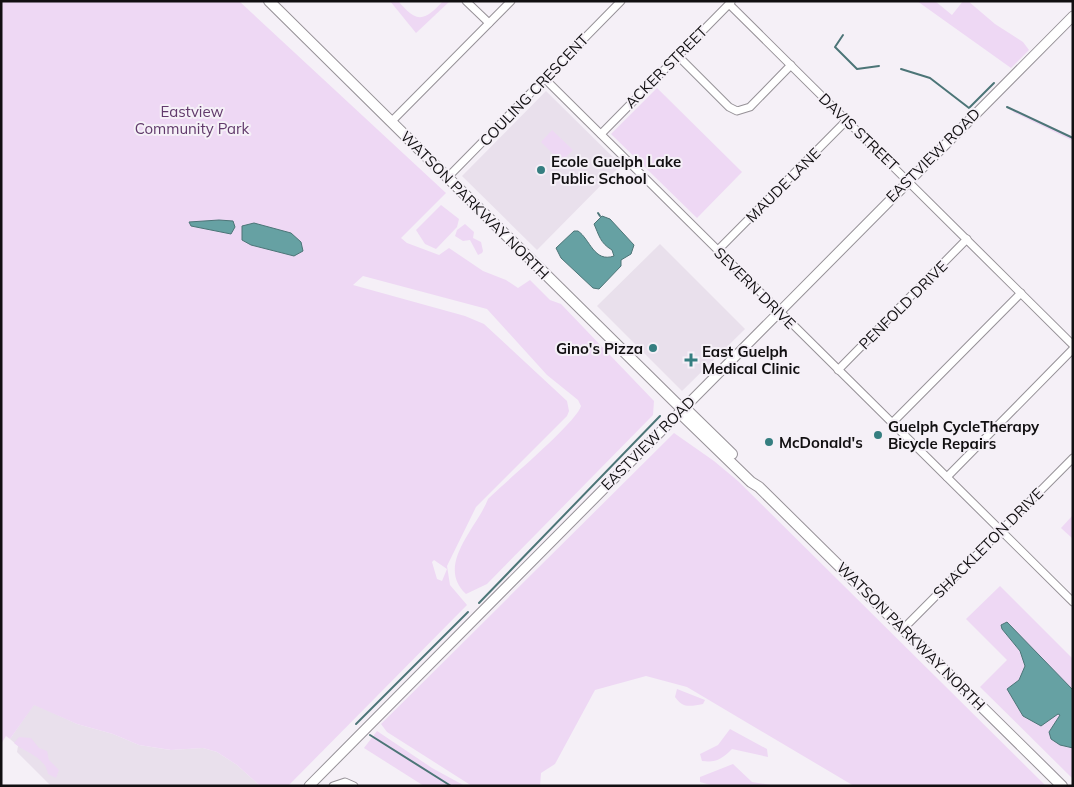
<svg xmlns="http://www.w3.org/2000/svg" width="1074" height="787" font-family="Mulish,sans-serif">
	<style>
		.built { fill: #e9e0ec }
		.green { fill: #eed8f4; fill-rule: evenodd }
		.water { fill: #66a1a3; stroke: #4c7577 }
		.lines { fill: none; stroke-linecap: round; stroke-linejoin: round }
		.stream { stroke: #4c7577; stroke-width: 2 }
		.minor-casing { stroke: #969197; stroke-width: 9 }
		.tertiary-casing { stroke: #969197; stroke-width: 11 }
		.secondary-casing { stroke: #969197; stroke-width: 12 }
		.minor { stroke: #fff; stroke-width: 7 }
		.tertiary { stroke: #fff; stroke-width: 9 }
		.secondary { stroke: #fff; stroke-width: 10 }
		.poi-dot { fill: #357e80; stroke: #f5f0f7; stroke-width: 2 }
		.labels { text-anchor: middle; dominant-baseline: central; stroke-width: 4; stroke-linejoin: round; paint-order: stroke }
		.street-label { font-size: 15px; fill: #110f11; stroke: #f5f0f7 }
		.park-label { font-size: 15px; fill: #613a6b; stroke: #f5f0f7 }
		.poi-label { font-size: 15px; font-weight: bold; fill: #110f11; stroke: #f5f0f7; text-anchor: start }
	</style>
	<rect width="100%" height="100%" fill="#f5f0f7"/>
	<!-- built -->
	<g class="built">
		<polygon points="546,91 621,165 537,250 462,176"/>
		<polygon points="660,244 745,329 682,391 597,306"/>
		<polygon points="34,704 77,724 113,734 139,745 170,750 203,748 217,752 237,765 260,786 51,786 17,752 18,746 10,739"/>
	</g>
	<!-- green -->
	<g class="green">
		<path d="M1 1H239L446 193 401 238 407 243 439 255 449 248 483 271 506 280 518 288 530 280 550 300 561 304 654 401 653 415 487 584 466 594C435 565 477 528 488 499 505 482 576 423 581 406L578 400 547 375 487 309 363 276 353 285 465 316 484 324 567 401 569 411 567 416 476 507 447 566 450 585 467 605 288 786H260L237 765 217 752 203 748 171 750 139 745 113 734 77 724 34 705 10 739 6 736 1 744ZM434 560 447 569 442 581 437 579 432 562Z"/>
		<path d="M390 1H398C417 23 424 22 443 1H450L416 33Z"/>
		<polygon points="917,1 935,1 952,15 963,1 968,1 995,24 1023,42 1029,50 1011,68"/>
		<polygon points="657,88 742,172 697,218 611,134"/>
		<polygon points="1013,109 1073,137 1073,141 1013,112"/>
		<polygon points="552,130 573,150 561,162 541,142"/>
		<polygon points="441,205 459,219 457,227 436,249 425,244 416,230"/>
		<polygon points="465,224 474,232 473,238 481,242 483,251 482,253 478,255 470,240 463,241 455,236 457,230"/>
		<polygon points="674,433 714,461 738,481 1046,786 854,786 687,687 646,676 595,690 555,764 541,773 540,786 472,786 387,732 381,724"/>
		<polygon points="1073,515 1073,539 1061,528"/>
		<polygon points="1000,586 1073,659 1073,779 980,687 1007,660 966,619"/>
		<path d="M677 689 705 700 703 704C691 706 683 709 675 697Z"/>
		<path d="M730 729 767 749 768 757 732 749C722 759 716 763 702 761L700 754 718 745Z"/>
		<polygon points="377,731 432,768 465,786 424,786 364,748"/>
		<path d="M19 737 31 738 39 748 47 751 49 760 59 770 56 778 48 774C45 756 25 753 14 743Z"/>
		<polygon points="733,764 752,782 777,786 714,786 700,782 700,777"/>
	</g>
	<!-- water -->
	<g class="water">
		<path d="M602 216 610 219 634 245 631 254 621 260V266L599 289 593 288 561 258 556 248 574 231H578C590 239 594 263 614 256L612 250C600 243 599 235 594 224Z"/>
		<polygon points="219,220 233,221 235,227 231,234 191,226 189,222"/>
		<polygon points="254,223 291,233 301,242 303,251 294,256 251,245 242,240 242,226"/>
		<polygon points="1007,622 1073,690 1073,748 1060,745 1051,739 1049,732 1060,715 1058,714 1041,726 1023,716 1007,689 1019,680 1025,666 1020,651 1002,629 1001,625"/>
	</g>
	<g class="lines">
		<!-- stream -->
		<g class="stream">
			<polyline points="843,35 835,47 857,69 879,66"/>
			<polyline points="901,69 930,78 969,108 994,83"/>
			<polyline points="1007,107 1073,138"/>
			<polyline points="598,213 600,216"/>
			<polyline points="479,603 660,416"/>
			<polyline points="356,724 468,612"/>
			<polyline points="370,735 451,786"/>
		</g>
		<!-- minor casing -->
		<g class="minor-casing">
			<g id="minor">
				<polyline points="466,1 489,23"/>
				<polyline points="729,4 1073,345"/>
				<polyline points="678,56 729,107 737,111 750,107 791,65"/>
				<polyline points="545,79 1073,602"/>
				<polyline points="391,122 511,1"/>
				<polyline points="601,134 731,2"/>
				<polyline points="447,178 621,1"/>
				<polyline points="718,250 847,120"/>
				<polyline points="838,370 967,239"/>
				<polyline points="892,423 1021,293"/>
				<polyline points="947,477 1073,349"/>
				<polyline points="903,629 1073,458"/>
				<polyline points="333,786 345,782 354,786"/>
			</g>
		</g>
		<!-- tertiary casing -->
		<g class="tertiary-casing">
			<polyline id="tertiary" points="309,786 1073,16"/>
		</g>
		<!-- secondary casing -->
		<g class="secondary-casing">
			<g id="secondary">
				<polyline points="269,1 682,409 684,417 751,482 759,487 1062,786"/>
				<polyline points="682,409 689,412 732,454"/>
			</g>
		</g>
		<!-- minor -->
		<use href="#minor" class="minor"/>
		<!-- tertiary -->
		<use href="#tertiary" class="tertiary"/>
		<!-- secondary -->
		<use href="#secondary" class="secondary"/>
	</g>
	<!-- markers -->
	<g class="poi-dot">
		<circle cx="541" cy="170" r="5"/>
		<circle cx="653" cy="348" r="5"/>
		<path d="M688.5 352.5h5v5h5v5h-5v5h-5v-5h-5v-5h5z"/>
		<circle cx="878" cy="435" r="5"/>
		<circle cx="769" cy="442" r="5"/>
	</g>
	<g class="labels">
		<!-- street labels -->
		<g class="street-label">
			<text transform="translate(666 67) rotate(-45)">ACKER STREET</text>
			<text transform="translate(534 90) rotate(-46)">COULING CRESCENT</text>
			<text transform="translate(859 132) rotate(44)">DAVIS STREET</text>
			<text transform="translate(933 155) rotate(-45)">EASTVIEW ROAD</text>
			<text transform="translate(783 185) rotate(-45)">MAUDE LANE</text>
			<text transform="translate(475 205) rotate(45)">WATSON PARKWAY NORTH</text>
			<text transform="translate(755 288) rotate(45)">SEVERN DRIVE</text>
			<text transform="translate(903 305) rotate(-45)">PENFOLD DRIVE</text>
			<text transform="translate(648 443) rotate(-45)">EASTVIEW ROAD</text>
			<text transform="translate(988 543) rotate(-45)">SHACKLETON DRIVE</text>
			<text transform="translate(911 636) rotate(45)">WATSON PARKWAY NORTH</text>
		</g>
		<!-- park labels -->
		<g class="park-label">
			<text x="192" y="111">Eastview<tspan x="192" dy="17">Community Park</tspan></text>
		</g>
		<!-- poi labels -->
		<g class="poi-label">
			<text x="551" y="161">Ecole Guelph Lake<tspan x="551" dy="17">Public School</tspan></text>
			<text x="643" y="348" text-anchor="end">Gino's Pizza</text>
			<text x="702" y="351">East Guelph<tspan x="702" dy="17">Medical Clinic</tspan></text>
			<text x="888" y="426">Guelph CycleTherapy<tspan x="888" dy="17">Bicycle Repairs</tspan></text>
			<text x="779" y="442">McDonald's</text>
		</g>
	</g>
	<!-- border -->
	<rect width="1074" height="787" fill="none" stroke="#110f11" stroke-width="5"/>
</svg>
